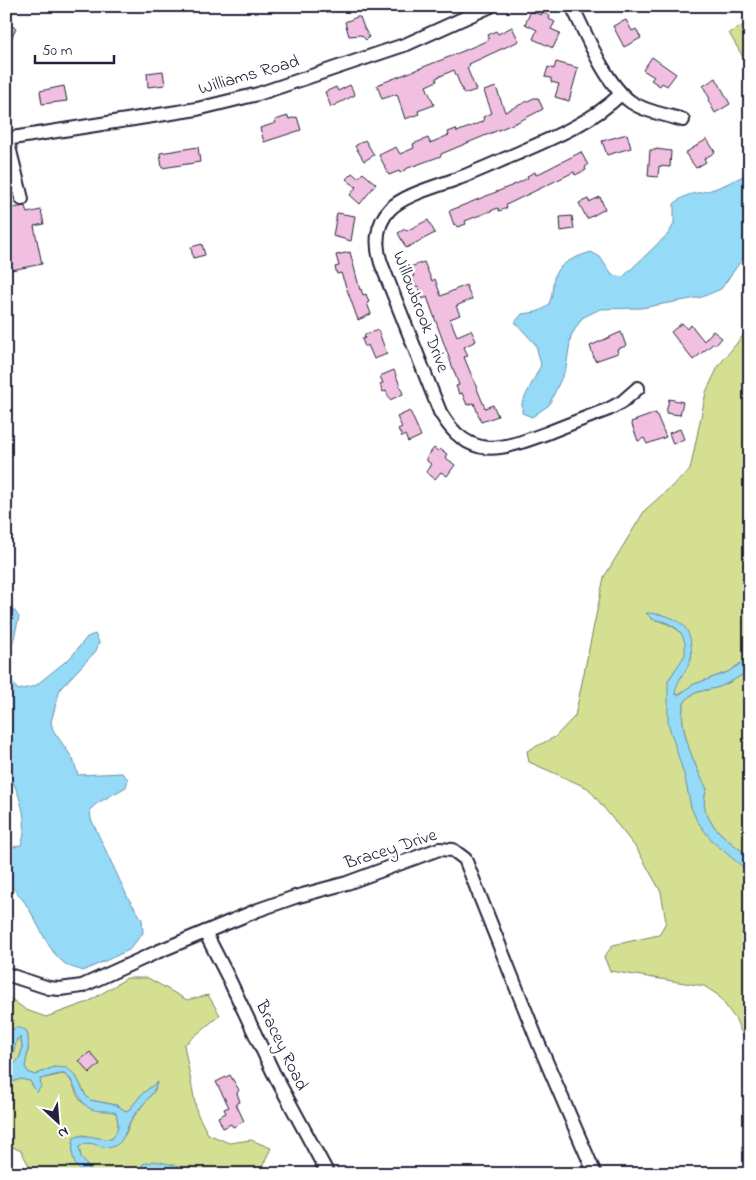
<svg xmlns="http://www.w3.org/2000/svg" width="756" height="1180" font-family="'Indie Flower',sans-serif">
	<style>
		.green { fill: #d4df92; stroke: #7b8066 }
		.water { fill: #95dbf7; stroke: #6791ac }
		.building { fill: #f1c0e0; stroke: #22223b }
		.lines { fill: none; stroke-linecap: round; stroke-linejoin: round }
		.street-casing { stroke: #22223b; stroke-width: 16 }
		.street { stroke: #fff; stroke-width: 12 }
		.labels { text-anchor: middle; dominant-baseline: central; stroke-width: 5; stroke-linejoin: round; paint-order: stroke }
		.street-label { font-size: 18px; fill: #22223b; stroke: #fff }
	</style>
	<rect width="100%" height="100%" fill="#fff"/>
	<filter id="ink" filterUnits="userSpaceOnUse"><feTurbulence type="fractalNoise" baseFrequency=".02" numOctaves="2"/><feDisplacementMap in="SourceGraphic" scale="10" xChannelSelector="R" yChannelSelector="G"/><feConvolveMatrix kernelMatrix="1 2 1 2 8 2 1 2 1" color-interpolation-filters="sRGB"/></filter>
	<g filter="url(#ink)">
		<!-- green -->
		<g class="green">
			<polygon points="750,22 750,69 729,33"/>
			<path d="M750 327V657L728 672 692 685 679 695 675 693 676 685 692 657 682 625 652 619C668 622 694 634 685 655 681 664 673 672 668 681L691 807 750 873V915L746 920 750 943 744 949 750 952V1046L742 1034 736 1020 718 995 704 986 610 971 604 957 613 945 659 935 666 922 661 892 637 849 588 788 529 762 527 751 555 737 575 716 604 577 645 510 690 470 706 392 719 365Z"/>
			<path d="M750 670V819L743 808 744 829 750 837V857C729 841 694 819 707 789 697 772 669 710 690 696 699 690 710 690 719 687 730 683 740 676 750 670Z"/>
			<path d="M127 978H148L187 1000 208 995 220 1015 184 1045 197 1113 208 1134 229 1143 251 1140 271 1148 259 1174H192L191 1171 140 1169 141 1174 92 1173 81 1157 79 1147C88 1139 99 1145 109 1148L125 1135 131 1120 155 1090 157 1082 141 1095 130 1109 126 1111 116 1105 90 1100 86 1096 76 1076 54 1067 35 1075 29 1073 25 1067 28 1050V1035L11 1031 8 1047 6 1049V995L26 1010 46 1017 88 1002Z"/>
			<path d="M20 1037C25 1053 19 1062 6 1071V1056L13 1053 17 1039Z"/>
			<path d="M63 1074C76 1080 73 1095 83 1103 97 1114 102 1107 116 1113 119 1123 119 1130 112 1139L102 1140 83 1135 74 1138C71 1152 73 1164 84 1174H43L32 1171 21 1151 6 1144V1084L21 1079 30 1081 37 1093 40 1079Z"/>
		</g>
		<!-- water -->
		<g class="water">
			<path d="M750 173V248L721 289 702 297 641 308 600 309 582 318 571 336 566 368 549 405 532 417 522 413V403L541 365 536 345 515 322 522 314C528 313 536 313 541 310 557 304 549 283 557 271 564 261 579 256 591 252L600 257 612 275 623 277 669 233 674 224V204C688 191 697 195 714 189 726 185 738 178 750 173Z"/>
			<path d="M14 610 19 617 7 668 8 677 18 690 35 686 71 657 87 637 95 634 99 642 96 651 60 689 51 722 53 730 73 759 78 775 122 773 128 779 126 787 96 804 90 810 91 819 128 898 142 919 143 933 129 950 83 971C79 969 73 968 69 966 42 952 36 903 6 883V849L21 845C30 823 19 789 6 770V613Z"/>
			<path d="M646 613C668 614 690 620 691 646 691 649 692 655 691 658 688 671 676 679 675 694L679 695 692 685 728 672 750 657V670C740 676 730 683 719 687 710 690 698 690 690 696 669 710 697 772 707 789 694 819 729 841 750 857V873L713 842 697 821 691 807 685 778 668 723V681L685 655V642L681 633 676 628 666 622 652 619Z"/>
			<path d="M16 1027 26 1030C31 1041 27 1055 25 1067L29 1073 35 1075 54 1067 67 1068 76 1076 86 1096 90 1100 116 1105 126 1111 130 1109 141 1095 157 1082C153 1098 139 1106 131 1120 127 1126 126 1134 121 1141 119 1144 116 1145 112 1147 100 1150 90 1137 79 1147L81 1157 92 1173 94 1174C73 1174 70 1156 74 1138 83 1132 100 1140 112 1139 119 1130 119 1123 116 1113 108 1109 97 1113 89 1108 77 1101 74 1076 64 1074 57 1073 47 1078 40 1079L41 1086 37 1093 30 1081 21 1079 6 1084V1071C18 1062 26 1054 20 1037L17 1039 13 1053 6 1056V1049L8 1047 11 1031Z"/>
			<path d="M155 1161C167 1164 184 1165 192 1174H172L165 1172 141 1174 140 1169 143 1164Z"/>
		</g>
		<!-- building -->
		<g class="building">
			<polygon points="531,11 541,15 542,12 550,16 549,19 555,22 551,29 560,33 553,48 533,39 537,30 525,24"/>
			<polygon points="357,17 360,17 364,28 369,37 366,40 361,35 349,36 345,22"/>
			<polygon points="626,20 632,31 636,29 641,38 624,47 613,26"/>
			<polygon points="6,24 16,28 6,51"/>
			<polygon points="512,27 519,41 469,64 470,66 467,68 476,90 464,94 454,70 436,78 437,81 426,86 434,105 418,111 419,114 405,119 397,94 382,99 377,85 449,57 484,42 489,38 488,35 496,31 498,34"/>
			<polygon points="652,57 676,74 667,86 662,83 660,86 651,80 654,77 643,70"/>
			<polygon points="556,62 578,68 569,101 555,97 559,84 551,82 551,78 545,77 548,67 554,69"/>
			<polygon points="163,71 165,85 148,87 147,73"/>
			<polygon points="716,78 730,104 715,113 708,100 710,99 703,86"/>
			<polygon points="350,85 355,95 331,107 325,92 336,87 338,91"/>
			<polygon points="64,86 67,101 42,104 40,91"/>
			<polygon points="496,87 505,112 534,98 538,98 543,109 520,121 441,154 441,156 408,168 400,173 399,171 389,175 379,155 396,147 400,154 414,148 413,144 428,138 430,143 449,135 448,132 456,129 457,132 484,121 483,117 492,113 484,91"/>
			<polygon points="288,116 289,119 297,117 301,130 264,142 260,128 276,123 275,120"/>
			<polygon points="627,134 631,148 607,155 602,141"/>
			<polygon points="707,139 715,152 704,159 706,162 696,168 685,153"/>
			<polygon points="365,140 374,155 364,161 355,146"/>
			<polygon points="198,147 200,162 162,168 160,153"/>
			<polygon points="656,149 671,151 670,167 659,166 658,177 648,176 650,150 656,150"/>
			<polygon points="581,152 588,165 585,167 586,170 575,175 574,172 506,205 507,208 499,211 498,208 465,221 466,224 458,227 456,224 454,225 449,211 516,184 528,178 527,176 535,172 536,175"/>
			<polygon points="352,173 358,178 363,173 376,184 360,204 350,195 356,187 346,179"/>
			<polygon points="600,197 605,209 587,219 579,203 588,199 589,202"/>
			<polygon points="25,206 27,213 41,210 44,224 34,226 42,264 6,271 6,209"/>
			<polygon points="337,213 355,216 351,241 333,236"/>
			<polygon points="572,216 574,229 561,231 560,217"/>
			<polygon points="428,220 435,233 406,248 398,233 405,229 406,231"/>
			<polygon points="202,244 205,255 193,258 191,247"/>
			<polygon points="350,252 360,290 361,289 363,295 366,294 369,302 367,303 371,314 358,320 341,273 337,274 335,267 339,266 336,255"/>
			<polygon points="424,262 432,281 435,279 441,296 466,285 472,299 456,306 460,315 450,319 457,336 471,330 476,341 464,347 468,356 464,357 485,408 493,405 498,416 481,422 474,403 467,405 462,393 459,394 456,386 459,385 427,297 423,299 418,286 416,287 412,277 414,276 410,267"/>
			<polygon points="682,323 687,329 691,325 704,341 713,331 722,338 716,345 714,343 693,360 671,332"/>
			<polygon points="378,330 387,354 374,359 368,345 365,347 362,339 365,338 364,335"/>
			<polygon points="621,332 626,346 617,349 618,353 595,361 590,346"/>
			<polygon points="394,370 403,394 390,400 386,391 383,392 380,384 383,383 380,376"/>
			<polygon points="669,399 683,402 680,415 666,413"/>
			<polygon points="410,411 421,436 408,442 405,435 402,437 398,429 402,427 397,417"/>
			<polygon points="656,413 666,437 647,444 644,438 638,441 631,422"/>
			<polygon points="680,429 684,439 673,444 669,433"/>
			<polygon points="434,448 438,451 440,449 447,454 445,457 455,465 447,476 441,472 435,479 426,472 431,464 427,461 427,457"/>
			<polygon points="90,1052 100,1064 90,1073 79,1061"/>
			<polygon points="230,1075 239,1090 237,1093 240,1102 236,1104 244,1121 233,1127 231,1124 223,1128 218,1117 226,1113 224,1109 229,1107 216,1082"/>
		</g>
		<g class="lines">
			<!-- street casing -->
			<g class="street-casing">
				<g id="street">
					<path d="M572 6C586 34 606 85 631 102 646 112 667 115 683 120"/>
					<path d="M621 94C592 122 553 138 516 154 497 162 478 171 459 178 439 186 405 194 390 209 376 224 375 244 381 263L440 412C469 462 501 450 547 433 567 425 588 417 609 409L622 402 638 388"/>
					<polyline points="6,139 197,109 258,94 407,44 491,6"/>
					<polyline points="7,139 22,199"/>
					<polyline points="205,932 228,977 273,1072 328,1174"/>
					<polyline points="6,974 49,988 60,989 82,986 157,952 258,910 295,897 347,883 439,849 453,850 465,859 540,1047 595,1174"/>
				</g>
			</g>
			<!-- street -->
			<use href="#street" class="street"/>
		</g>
	</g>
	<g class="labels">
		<!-- street labels -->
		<g class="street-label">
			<text transform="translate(249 76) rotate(-16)">Williams Road</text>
			<text transform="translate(420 312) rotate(69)">Willowbrook Drive</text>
			<text transform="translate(391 850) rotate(-18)">Bracey Drive</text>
			<text transform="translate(281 1046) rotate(64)">Bracey Road</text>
		</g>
	</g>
	<!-- margin -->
	<rect width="756" height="1180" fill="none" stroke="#fff" stroke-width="25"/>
	<rect x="12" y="12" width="731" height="1155" fill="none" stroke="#22223b" stroke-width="2" filter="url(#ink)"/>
	<!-- north arrow -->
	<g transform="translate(58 1122) rotate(154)" stroke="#ffffff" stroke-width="4" paint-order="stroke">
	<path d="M0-4L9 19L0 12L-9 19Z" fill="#22223b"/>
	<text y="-8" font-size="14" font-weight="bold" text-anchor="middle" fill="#22223b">N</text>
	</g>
	<!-- scale -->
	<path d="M35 55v8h79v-8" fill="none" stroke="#22223b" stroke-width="2.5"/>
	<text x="42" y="55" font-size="15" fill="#22223b" stroke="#ffffff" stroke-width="4" paint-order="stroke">50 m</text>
</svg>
